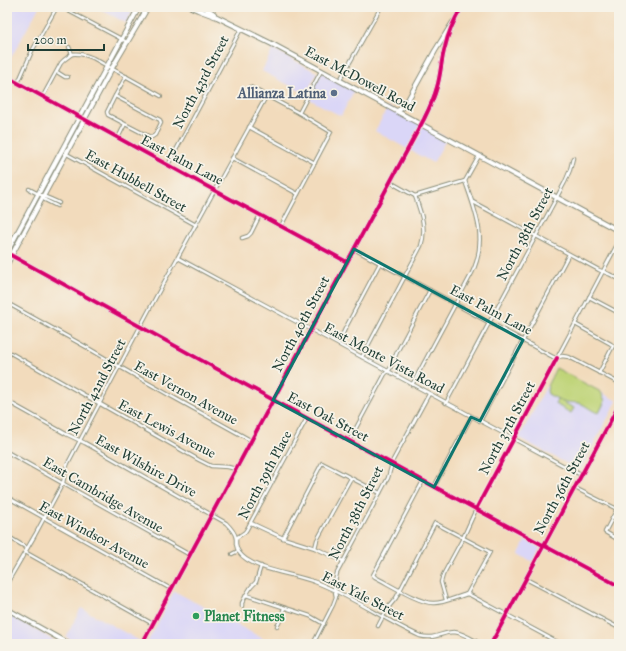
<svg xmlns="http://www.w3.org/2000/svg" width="626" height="651" font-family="'IM FELL Great Primer',serif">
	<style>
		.built { fill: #dad6f7 }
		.green { fill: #bfd478; stroke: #6f8856 }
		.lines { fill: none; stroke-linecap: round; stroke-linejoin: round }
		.street-casing { stroke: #888c78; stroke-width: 4.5 }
		.secondary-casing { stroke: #888c78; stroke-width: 5.5 }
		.primary-casing { stroke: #888c78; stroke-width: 6 }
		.street { stroke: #fff; stroke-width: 2.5 }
		.secondary { stroke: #fff; stroke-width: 3.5 }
		.primary { stroke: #fff; stroke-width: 4 }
		.cycleway-casing { stroke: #f7f3e8; stroke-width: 6 }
		.cycleway { stroke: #d6006c; stroke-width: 4 }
		.marked { fill: none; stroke: #0f766e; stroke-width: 3; stroke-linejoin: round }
		.service-dot { fill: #5c6f8a; stroke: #f7f3e8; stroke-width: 1.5 }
		.leisure-dot { fill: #2e9e5b; stroke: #f7f3e8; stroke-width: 1.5 }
		.labels { text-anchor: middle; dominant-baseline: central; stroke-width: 3.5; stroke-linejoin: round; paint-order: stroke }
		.street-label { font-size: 14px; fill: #1f3d34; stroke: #f7f3e8 }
		.service-label { font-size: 14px; font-weight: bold; fill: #4e5e75; stroke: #f7f3e8; text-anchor: end }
		.leisure-label { font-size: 14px; font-weight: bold; fill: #27864d; stroke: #f7f3e8; text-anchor: start }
	</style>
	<rect width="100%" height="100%" fill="#f7f3e8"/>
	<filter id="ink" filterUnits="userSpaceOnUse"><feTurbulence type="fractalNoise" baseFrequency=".025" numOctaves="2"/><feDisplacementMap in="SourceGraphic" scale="8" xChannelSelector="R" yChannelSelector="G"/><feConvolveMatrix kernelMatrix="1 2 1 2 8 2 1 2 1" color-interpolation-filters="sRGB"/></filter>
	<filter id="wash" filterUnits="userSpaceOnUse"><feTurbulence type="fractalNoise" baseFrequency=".012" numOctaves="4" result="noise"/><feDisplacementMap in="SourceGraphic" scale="16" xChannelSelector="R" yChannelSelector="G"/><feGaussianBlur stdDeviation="0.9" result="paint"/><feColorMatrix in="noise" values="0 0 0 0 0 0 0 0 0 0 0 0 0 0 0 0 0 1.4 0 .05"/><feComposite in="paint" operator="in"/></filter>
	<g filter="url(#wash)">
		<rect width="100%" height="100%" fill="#f2dbbc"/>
		<!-- built -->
		<g class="built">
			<polygon points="7,7 39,7 7,65"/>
			<polygon points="96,7 135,7 126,23"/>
			<polygon points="273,49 316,72 317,73 306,94 262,71"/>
			<polygon points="321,71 355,89 341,116 307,98"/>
			<polygon points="388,107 447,138 433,163 375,131"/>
			<polygon points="556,368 617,401 580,470 579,470 519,438"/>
			<polygon points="526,539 539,546 540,548 533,562 519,554"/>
			<polygon points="174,591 273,644 146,644 162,616 165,608"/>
			<polygon points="81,608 140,641 139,644 79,644 66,637"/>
			<polygon points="7,613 10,615 60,644 15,644 7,639"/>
		</g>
		<!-- green -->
		<g class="green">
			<path d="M556 368 601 392 605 401 599 413C593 412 588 407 582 404 576 402 571 403 566 402 560 400 553 397 548 394L547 390 548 387 547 386Z"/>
			<polygon points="557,399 574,408 571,413 555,404"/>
		</g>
	</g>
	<g filter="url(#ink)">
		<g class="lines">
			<!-- street casing -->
			<g class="street-casing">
				<g id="street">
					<polyline points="61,7 127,42"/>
					<path d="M69 47 72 54C80 53 86 55 93 58L161 96"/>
					<polyline points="57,72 65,77 68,77"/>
					<polyline points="340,80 381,7"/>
					<polyline points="18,83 32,51 57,7"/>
					<polyline points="250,87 299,113 331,132 281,226"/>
					<polyline points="43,96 61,63 64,60 72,54"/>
					<polyline points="115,96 126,76"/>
					<polyline points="299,113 321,71"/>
					<polyline points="249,127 315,163"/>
					<polyline points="118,138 125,124 150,137 152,137 155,135 161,123 160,120 115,96 107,112 108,115 125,124"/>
					<polyline points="65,153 196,225"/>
					<polyline points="232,158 298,194"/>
					<polyline points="168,165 241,29"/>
					<polyline points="390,182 415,196 465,181"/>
					<path d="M29 189C39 195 49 198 59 203"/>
					<polyline points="43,197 45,200 57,206"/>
					<polyline points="473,202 599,270 609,274 619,279"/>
					<polyline points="242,238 248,236 251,233 260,215"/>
					<polyline points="354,249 553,357 557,358 562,356 569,357 619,383"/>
					<polyline points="178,258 581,475"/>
					<polyline points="589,297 619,313"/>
					<polyline points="7,303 88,348 120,367 169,395 252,441"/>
					<polyline points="575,324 611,344 613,346 599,373"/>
					<polyline points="338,344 345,329 380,263"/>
					<polyline points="7,351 199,460 211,466 228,467 236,469"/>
					<path d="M362 357 421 246C427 228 421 213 415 196"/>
					<path d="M412 385 472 273C488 240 476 213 465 181L479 156"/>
					<path d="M7 401 66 434 85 443 226 523C230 527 235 532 236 538 236 539 236 543 236 544 237 551 240 555 246 559 263 571 294 574 315 582 352 596 384 620 420 636 435 640 442 632 454 632 464 633 473 640 481 644"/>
					<polyline points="446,403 565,182 570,170 573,158"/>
					<polyline points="480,421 569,254"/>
					<polyline points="349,441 385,374 390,369 397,352 430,290"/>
					<polyline points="7,452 190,555"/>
					<path d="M423 481 373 575 375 577C389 584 420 604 434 603 444 603 454 598 464 595L467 594 470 595 561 644"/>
					<polyline points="434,487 471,417"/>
					<polyline points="575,488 619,510"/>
					<polyline points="7,497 171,589"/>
					<polyline points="617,509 605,532 619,540"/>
					<polyline points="251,523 283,538 315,548 343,561"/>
					<polyline points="7,536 27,548"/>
					<polyline points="236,538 245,532 247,529 307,418"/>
					<polyline points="283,538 322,463 380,493"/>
					<polyline points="315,548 317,540 351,478"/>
					<polyline points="25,552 153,624"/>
					<polyline points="232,554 238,551"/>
					<polyline points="526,579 619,628"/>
					<polyline points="7,583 35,535 63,483 66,468 68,463 157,295 267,95"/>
					<polyline points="246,595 310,616 324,624"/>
					<polyline points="446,600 441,582 443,575 463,538 478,505 522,424 619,241"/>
					<polyline points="242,606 242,603 246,595 251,587 256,582 261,566"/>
					<polyline points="277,626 279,623 284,608"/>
					<polyline points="378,626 387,609 396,598 435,523 490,552 467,594"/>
					<polyline points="313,644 333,605 336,597 334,586 337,573 388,478 393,460 429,394"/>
				</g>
			</g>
			<!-- secondary casing -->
			<g class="secondary-casing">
				<g id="secondary">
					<polyline points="7,77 186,175 347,262"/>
					<polyline points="7,253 277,402 619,586"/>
					<polyline points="7,609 69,644"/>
					<path d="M142 644 424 119C429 109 434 98 437 87 441 74 441 60 445 47 448 33 454 20 462 7"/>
					<polyline points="491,644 619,405"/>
				</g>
			</g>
			<!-- primary casing -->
			<g class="primary-casing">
				<g id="primary">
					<polyline points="191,7 198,10 217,17 272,44 619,231"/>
					<polyline points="204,7 214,14"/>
					<polyline points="397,111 404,107 435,51 453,22"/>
					<polyline points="7,252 139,7"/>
					<polyline points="7,264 112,68 148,7"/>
				</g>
			</g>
			<!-- street -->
			<use href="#street" class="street"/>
			<!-- secondary -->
			<use href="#secondary" class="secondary"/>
			<!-- primary -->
			<use href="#primary" class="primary"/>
			<!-- cycleway casing -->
			<g class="cycleway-casing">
				<g id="cycleway">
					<polyline points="7,77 186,175 347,262"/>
					<polyline points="7,253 277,402 619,586"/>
					<polyline points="476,509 557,358"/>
					<path d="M142 644 424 119C429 109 434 98 437 87 441 74 441 60 445 47 448 33 454 20 462 7"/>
					<polyline points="491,644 619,405"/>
				</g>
			</g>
			<!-- cycleway -->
			<use href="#cycleway" class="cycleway"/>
		</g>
	</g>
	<!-- marked area -->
	<path class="marked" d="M354 249 523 340 480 421 471 417 434 487 273 400Z"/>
	<!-- markers -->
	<circle class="service-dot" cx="334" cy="93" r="4"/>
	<circle class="leisure-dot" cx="196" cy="616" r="4"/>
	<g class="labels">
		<!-- street labels -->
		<g class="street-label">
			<text transform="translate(360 79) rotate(28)">East McDowell Road</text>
			<text transform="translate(201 82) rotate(-62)">North 43rd Street</text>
			<text transform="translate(182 160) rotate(28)">East Palm Lane</text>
			<text transform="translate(136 181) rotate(29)">East Hubbell Street</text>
			<text transform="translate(525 234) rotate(-62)">North 38th Street</text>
			<text transform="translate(491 310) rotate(28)">East Palm Lane</text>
			<text transform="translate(301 324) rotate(-62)">North 40th Street</text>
			<text transform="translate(384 358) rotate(28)">East Monte Vista Road</text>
			<text transform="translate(97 387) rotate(-62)">North 42nd Street</text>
			<text transform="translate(186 393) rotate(29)">East Vernon Avenue</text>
			<text transform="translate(328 417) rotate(28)">East Oak Street</text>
			<text transform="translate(507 428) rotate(-62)">North 37th Street</text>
			<text transform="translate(167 429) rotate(28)">East Lewis Avenue</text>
			<text transform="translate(146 466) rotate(29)">East Wilshire Drive</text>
			<text transform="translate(265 475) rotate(-62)">North 39th Place</text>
			<text transform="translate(562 488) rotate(-62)">North 36th Street</text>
			<text transform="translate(103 495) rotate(30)">East Cambridge Avenue</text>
			<text transform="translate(356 513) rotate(-63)">North 38th Street</text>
			<text transform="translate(94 535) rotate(29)">East Windsor Avenue</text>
			<text transform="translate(363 596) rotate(27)">East Yale Street</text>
		</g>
		<!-- service labels -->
		<g class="service-label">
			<text x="326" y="93">Allianza Latina</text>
		</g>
		<!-- leisure labels -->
		<g class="leisure-label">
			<text x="204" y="616">Planet Fitness</text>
		</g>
	</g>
	<!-- margin -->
	<rect width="626" height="651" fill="none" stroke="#f7f3e8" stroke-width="24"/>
	<!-- scale -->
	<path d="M28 44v6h76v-6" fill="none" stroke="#1f3d34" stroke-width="2"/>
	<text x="34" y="44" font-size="12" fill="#1f3d34" stroke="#f7f3e8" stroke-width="3" paint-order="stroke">200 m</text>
</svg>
